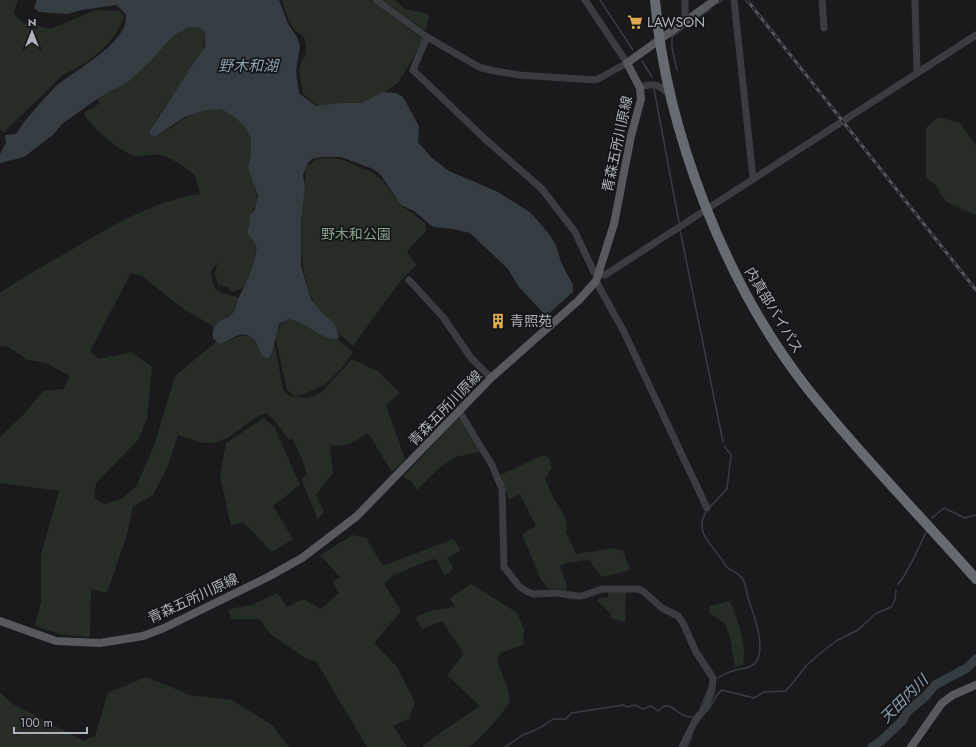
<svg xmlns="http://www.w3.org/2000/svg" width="976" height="747" font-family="Jost,'Noto Sans JP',sans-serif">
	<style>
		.green { fill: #262d27 }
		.water { fill: #353d43 }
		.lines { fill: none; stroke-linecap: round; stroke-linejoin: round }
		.stream { stroke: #353d43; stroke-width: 1.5 }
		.river { stroke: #353d43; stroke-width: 9 }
		.minor { stroke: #3b3c40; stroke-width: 7 }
		.major { stroke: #58595f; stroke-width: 8 }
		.highway { stroke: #686a71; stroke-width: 10 }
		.rail-casing { stroke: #54565b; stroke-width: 3 }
		.rail { stroke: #151517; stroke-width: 1.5; stroke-dasharray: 4.5; stroke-linecap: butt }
		.labels { text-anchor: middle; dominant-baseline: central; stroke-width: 3.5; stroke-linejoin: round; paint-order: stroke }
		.poi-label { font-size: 14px; fill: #aeb2ba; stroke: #151517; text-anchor: start }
		.street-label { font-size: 14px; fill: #aeb2ba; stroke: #151517 }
		.park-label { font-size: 14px; fill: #87a288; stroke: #151517 }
		.water-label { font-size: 15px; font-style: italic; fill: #899fb0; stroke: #151517 }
	</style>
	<rect width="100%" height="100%" fill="#1a1a1c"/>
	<!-- green -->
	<g class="green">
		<path d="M0 0H18L13 14 23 22 51 29 95 10 119 11 124 16C116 42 89 64 64 74L4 132 0 128Z"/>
		<polygon points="282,0 370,0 424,40 398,83 366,104 319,107 303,94 299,68 306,53 306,43 302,35 295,31 289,21"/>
		<polygon points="382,0 395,0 405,9 429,14 426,31"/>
		<path d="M188 27H199L205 32 203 51 155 122 154 125 156 136C177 126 192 108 217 109 232 109 247 125 253 138 255 145 252 170 253 178 254 190 263 202 251 212L256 245 255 262 246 287 232 292 227 287 218 285 215 274 217 263 211 270C212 292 218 293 239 297L233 312 219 322 214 327 182 308 142 276 131 273 90 351 99 359 131 352 152 367 147 419 138 440 96 483 94 498 104 504 121 499 136 487 155 443 175 376 216 342C225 347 237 332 251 336L259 348 272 353 274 340 283 390 289 396 309 398 322 392 352 359 379 372 400 393 386 405 405 459 392 472 368 433 347 445 330 446 333 473 316 495 324 512 318 519 301 479 307 475 302 459 292 438 289 440 276 422 267 413C245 419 230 445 206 443 197 442 187 438 178 435L168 466 153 495 133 506 127 534 107 593 91 589 90 637 62 635 35 626 41 602V555L59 491 0 483V437L23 415 43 391 64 389 70 376 46 363 28 360 7 346 0 347V293C21 278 44 266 66 253 107 229 151 201 200 194L195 175C188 169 169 156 160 155 152 153 141 158 132 155 120 151 88 125 84 113L100 103 97 99C116 89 132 79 148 64 162 51 170 33 188 27Z"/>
		<polygon points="938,117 960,123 976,146 976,215 946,202 935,184 926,178 926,128"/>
		<path d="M330 158 344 160 373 173 383 181 401 205 425 223 426 231 407 251 416 265 401 280 353 346C341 335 324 321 316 306 293 265 303 212 306 167L317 159Z"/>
		<path d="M292 314 312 328 337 339 353 352C336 377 324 390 294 396L287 390 275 336C278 326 284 320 292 314Z"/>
		<polygon points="458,417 480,452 455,457 439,468 417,490 412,482 403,477"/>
		<polygon points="264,418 275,428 300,485 273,506 293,539 272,552 243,522 231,526 220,476 226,443"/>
		<path d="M544 455 549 459 552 467 545 479C548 485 550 491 553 497 559 509 570 518 566 532L576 554 613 548 623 551 630 568 628 571 602 577 589 560 567 563 560 566 567 586 566 590 548 588 541 580 522 534 536 526 520 494 509 500 500 475Z"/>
		<polygon points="353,535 366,538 383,566 453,539 460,549 459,552 447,557 453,567 449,573 444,575 437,560 432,559 392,576 384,584 401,611 374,643 397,667 415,702 409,719 393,726 407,747 367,747 316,661 305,658 269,633 260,619 231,619 228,609 252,605 277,593 287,607 303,599 321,609 339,593 333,582 340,577 320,555"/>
		<path d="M471 584 516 612 524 629 523 645 500 653 497 661C500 670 512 693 509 702 505 712 478 742 468 747 462 747 431 747 422 747L434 737 480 706 447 675 464 654 442 621 422 629 415 618 429 611 455 607 450 598Z"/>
		<polygon points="608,591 626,591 625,622 612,619 610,613 597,601 599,598 608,598"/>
		<path d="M730 601C738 622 747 642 743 665L735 667 730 637 725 624 710 613 709 606Z"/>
		<polygon points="146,677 190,695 232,700 272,725 289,747 0,747 0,692 11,703 84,741 95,736 108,693"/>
	</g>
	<!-- water -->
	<path class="water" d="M37 0H279L288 24 297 37 300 45 296 72 299 93 316 106 341 103H362L383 92 396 93 403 97 419 126 418 142 432 158 449 171 498 192 531 213 549 234 556 245 561 262 573 285V292L546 316 518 286 508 269 470 233 453 229 433 227 414 211 401 205 380 174 373 169 341 157H322L312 159 308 163 303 175 305 186 301 223V266L311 299 321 312 334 323 339 336 337 339C322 341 306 321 288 319L279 324 272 353 268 359C258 356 259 342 251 337 241 329 229 342 219 344L213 338C211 318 228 321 234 311 236 307 237 301 239 297 245 286 259 257 256 245 254 240 249 237 247 232L250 224 249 216 255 209 258 196 248 168 251 154V138L246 128 235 117 221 109 206 110 185 117 156 136 150 135V131L195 61 205 47V32L199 27H188L173 36 149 63 129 81 97 99 62 124 54 134 24 157 0 163V154L6 143 5 135 16 134C27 117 41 102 55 87 71 72 134 40 125 13L116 5 82 10 67 14 39 12 34 8Z"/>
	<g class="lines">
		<!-- stream -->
		<g class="stream">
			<polyline points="600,0 633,50"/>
			<polyline points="718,3 723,0"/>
			<polyline points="693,21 711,9"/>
			<polyline points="642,61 652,77"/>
			<polyline points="677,70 672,48 672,37 685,27"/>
			<polyline points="654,89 679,222"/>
			<polyline points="680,230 723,442"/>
			<polyline points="709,508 727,489 731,455 724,446"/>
			<path d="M706 512C694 531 710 543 720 557 723 560 724 565 727 567 732 572 738 572 742 578 747 585 746 594 749 601 754 615 767 650 755 663 750 669 743 668 736 670 729 672 722 675 716 679"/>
			<polyline points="932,518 944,508 965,518 976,515"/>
			<path d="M898 584C911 569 917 549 927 531"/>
			<polyline points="700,709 709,688"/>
			<path d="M706 712C713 706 714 695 722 690L754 698 764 692 786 691 807 665 818 655 836 641 858 630 875 614 891 607 895 600 896 590"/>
			<path d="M505 747 523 735 538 729 553 719H566L571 713 624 705 627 707 635 705 643 709 651 706 658 711 664 706H669C680 711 679 717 694 717L697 713"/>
			<polyline points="687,747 692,736"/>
		</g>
		<!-- river -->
		<polyline class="river" points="872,747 881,741 902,721 908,711 926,696 935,685 967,668 976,659"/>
		<!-- minor -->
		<g class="minor">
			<polyline points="376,0 427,37 479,67 490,70 519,75 596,80 627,63 585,0"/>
			<polyline points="685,0 685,21"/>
			<polyline points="734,0 753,178"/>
			<polyline points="822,0 824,28"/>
			<polyline points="915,0 917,73"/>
			<polyline points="427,37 413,70 485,139 542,189 575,232 594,272 605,275 976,35"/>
			<path d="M640 88C653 81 661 86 671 96"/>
			<polyline points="409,280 443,317 471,358 491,378"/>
			<polyline points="596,281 624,332 707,508"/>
			<polyline points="459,411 492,465 502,489 504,567 519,586 526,591 533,594 557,593 577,596 582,596 602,589 638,589 643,591 662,608 678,616 683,623 696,652 713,678 712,690 706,707 695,721 682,747"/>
		</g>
		<!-- major -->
		<g class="major">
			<polyline points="0,621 56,641 100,643 143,636 164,628 268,577 302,558 357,516 492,377 579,300 596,281 614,224 631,136 641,99 640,88 627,63 715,0"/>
			<polyline points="911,747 942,703 953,695 976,685"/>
		</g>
		<!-- highway -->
		<path class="highway" d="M655 0C666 131 726 285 807 388 859 454 920 515 976 579"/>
		<!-- rail casing -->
		<g class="rail-casing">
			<polyline id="rail" points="747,0 976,290"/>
		</g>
		<!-- rail -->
		<use href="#rail" class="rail"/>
	</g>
	<!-- icons -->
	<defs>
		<g id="supermarket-bare" transform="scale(1.2)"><path d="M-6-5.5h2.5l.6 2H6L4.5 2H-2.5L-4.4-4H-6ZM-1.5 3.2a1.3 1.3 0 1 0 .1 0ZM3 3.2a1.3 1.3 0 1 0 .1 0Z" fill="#dea950" stroke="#151517" stroke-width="2.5" paint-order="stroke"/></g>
		<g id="building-bare" transform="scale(1.2)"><path d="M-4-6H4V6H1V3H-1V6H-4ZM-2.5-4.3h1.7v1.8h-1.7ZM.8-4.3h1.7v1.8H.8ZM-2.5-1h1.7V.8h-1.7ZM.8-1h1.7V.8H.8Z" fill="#dea950" stroke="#151517" stroke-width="2.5" paint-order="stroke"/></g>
	</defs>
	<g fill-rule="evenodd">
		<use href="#supermarket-bare" x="635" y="22"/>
		<use href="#building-bare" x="498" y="321"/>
	</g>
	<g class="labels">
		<!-- poi labels -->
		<g class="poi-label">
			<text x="647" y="22">LAWSON</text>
			<text x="510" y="321">青照苑</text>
		</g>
		<!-- street labels -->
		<g class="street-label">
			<text transform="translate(617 144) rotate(-78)">青森五所川原線</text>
			<text transform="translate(774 310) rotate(59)">内真部バイパス</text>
			<text transform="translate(445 408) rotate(-46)">青森五所川原線</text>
			<text transform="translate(193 598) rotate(-25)">青森五所川原線</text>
		</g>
		<!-- park labels -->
		<g class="park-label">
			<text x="356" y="234">野木和公園</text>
		</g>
		<!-- water labels -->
		<g class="water-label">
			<text x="248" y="66">野木和湖</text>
			<text transform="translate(904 699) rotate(-45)">天田内川</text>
		</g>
	</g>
	<!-- north arrow -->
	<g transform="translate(32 32)" stroke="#151517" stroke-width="3" paint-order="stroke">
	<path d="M0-3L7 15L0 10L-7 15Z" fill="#aeb2ba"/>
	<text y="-6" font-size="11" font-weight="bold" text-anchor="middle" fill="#aeb2ba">N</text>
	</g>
	<!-- scale -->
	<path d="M14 727v6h73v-6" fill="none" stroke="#aeb2ba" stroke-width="2"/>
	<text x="20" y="727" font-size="12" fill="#aeb2ba" stroke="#151517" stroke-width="3" paint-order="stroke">100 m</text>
</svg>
